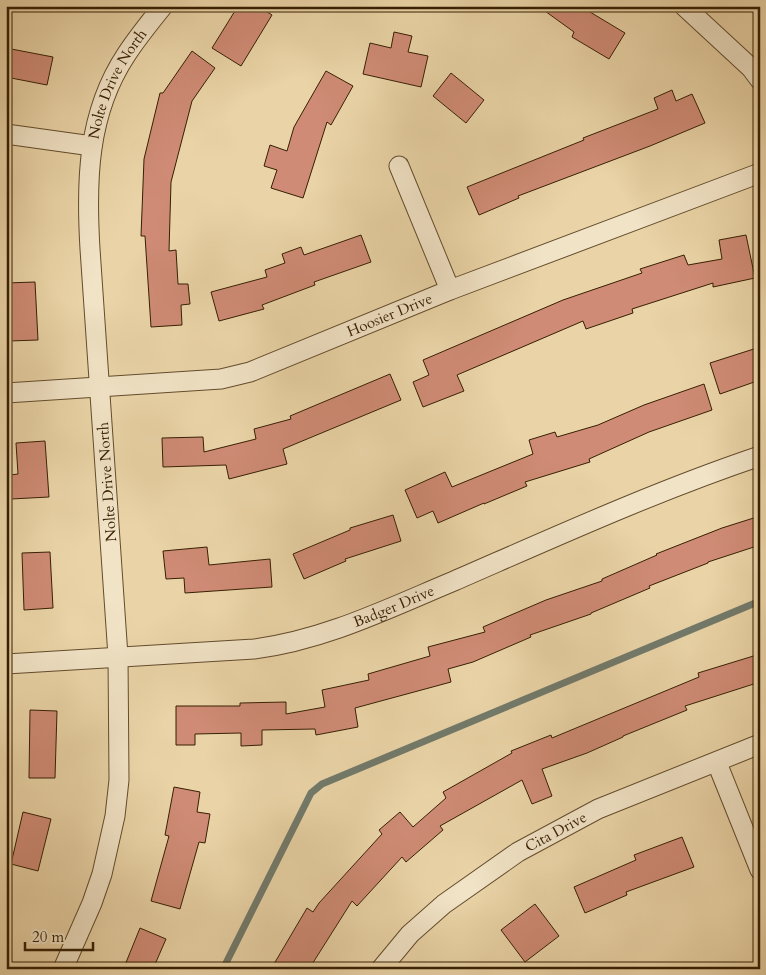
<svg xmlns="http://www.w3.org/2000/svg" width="766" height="975" font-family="Cardo,serif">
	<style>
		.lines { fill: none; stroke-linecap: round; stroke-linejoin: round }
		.stream { stroke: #727a6b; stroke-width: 7 }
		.building { fill: #cf8b75; stroke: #361f03 }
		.street-casing { stroke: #634c2c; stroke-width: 21 }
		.street { stroke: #f1e3c6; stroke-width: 19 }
		.labels { text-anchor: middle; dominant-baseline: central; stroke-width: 5; stroke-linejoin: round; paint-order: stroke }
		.street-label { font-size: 15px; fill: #361f03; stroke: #f1e3c6 }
	</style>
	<rect width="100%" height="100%" fill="#ead4a7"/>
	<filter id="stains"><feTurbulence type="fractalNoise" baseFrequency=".004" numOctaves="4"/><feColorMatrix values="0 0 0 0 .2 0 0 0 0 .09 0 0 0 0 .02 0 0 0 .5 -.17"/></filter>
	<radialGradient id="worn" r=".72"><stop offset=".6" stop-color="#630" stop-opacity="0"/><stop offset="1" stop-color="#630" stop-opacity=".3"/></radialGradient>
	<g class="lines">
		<!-- stream -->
		<polyline class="stream" points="223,969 311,793 322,784 760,601"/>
	</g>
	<!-- building -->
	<g class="building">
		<polygon points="238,6 258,6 272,15 241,66 212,48"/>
		<polygon points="538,6 580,6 625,33 609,59 572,37 574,32"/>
		<polygon points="394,32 412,36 408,52 428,56 421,87 363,74 370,43 391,48"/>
		<polygon points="6,48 53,57 47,85 6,77"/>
		<polygon points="192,51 215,68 192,101 171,182 169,251 176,250 178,284 188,284 190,304 181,305 182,325 151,327 145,236 141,236 144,159 160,93 163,93"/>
		<polygon points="326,71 353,86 331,125 327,122 303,198 271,188 277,170 264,166 270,145 287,151 294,127"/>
		<polygon points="451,73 484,100 466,123 433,96"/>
		<polygon points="672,90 676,101 692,94 705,123 650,146 518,196 519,198 479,215 467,187 584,140 583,138 658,109 654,98"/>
		<polygon points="361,235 371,262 314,282 315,285 262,305 264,309 219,321 211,292 267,277 265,270 285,263 282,254 301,247 304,255"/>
		<polygon points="746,235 755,278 713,287 713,283 632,309 633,313 586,329 583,321 457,375 464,391 423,407 413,382 429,375 423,360 563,300 642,273 640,269 684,255 688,265 722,259 719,240"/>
		<polygon points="35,282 38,340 9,341 6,283"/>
		<polygon points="760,347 760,380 720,394 710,363"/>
		<polygon points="390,374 401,400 283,449 287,464 229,479 226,465 163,467 162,438 203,437 204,452 256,439 254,429 291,419 290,416"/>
		<polygon points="704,384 712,410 649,432 589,459 590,462 525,482 527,486 484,504 484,503 438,523 433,511 417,518 405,490 445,472 452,487 533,454 529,440 555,432 557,437 598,425 644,405"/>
		<polygon points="45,441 49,497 11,499 10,475 18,474 16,443"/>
		<polygon points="393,515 401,541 345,559 346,561 304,579 293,554 350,530 350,528"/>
		<polygon points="760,516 760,545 708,562 708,563 649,586 650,588 591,613 591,614 530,635 531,637 473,662 448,669 451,682 355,708 358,727 316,735 315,729 262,730 262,745 241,746 241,733 195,734 195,745 176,745 176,706 240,706 240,703 286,702 286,714 325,707 322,690 369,680 368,674 430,656 428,647 485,632 483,627 546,600 602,581 602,579 657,555 656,554 722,528"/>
		<polygon points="207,547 209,565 270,559 272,587 185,593 184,578 166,579 163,551"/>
		<polygon points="50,552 53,608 24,610 22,553"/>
		<polygon points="760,654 760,682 685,706 687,710 623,736 623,737 587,753 542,769 552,796 532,804 522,780 440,826 443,830 406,862 402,857 357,906 352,901 309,969 271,969 307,908 313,912 319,903 382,834 379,830 400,812 413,827 446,798 443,792 512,753 511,751 551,735 552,738 699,677 698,673"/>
		<polygon points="30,710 57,711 55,778 29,778"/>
		<polygon points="174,787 200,792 197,812 210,814 205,843 199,842 180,909 151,901 169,836 165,835"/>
		<polygon points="23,812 51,819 38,871 11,864"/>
		<polygon points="682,837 694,867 626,892 627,895 585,913 574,887 636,860 634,855"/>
		<polygon points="535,904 559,936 525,962 501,930"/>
		<polygon points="140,928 166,939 153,969 135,969 125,965"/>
	</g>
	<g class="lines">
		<!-- street casing -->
		<g class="street-casing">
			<g id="street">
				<polyline points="684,6 751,68 760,80"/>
				<polyline points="6,134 92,146"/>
				<polyline points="399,166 450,290"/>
				<path id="s1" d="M6 393 221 379 250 372 450 290 760 173"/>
				<path id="s2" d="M6 664 254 649C325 640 389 608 454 581 555 537 656 491 760 456"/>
				<polyline points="717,763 760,870"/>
				<path id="s3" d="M63 969 92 903 102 874 115 816 119 780 118 656 90 249C86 182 87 114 126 55 137 38 150 22 163 6"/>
				<path id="s4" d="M381 969 410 934 444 904 518 852 598 809 760 744"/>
			</g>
		</g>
		<!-- street -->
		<use href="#street" class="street"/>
	</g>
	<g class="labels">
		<!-- street labels -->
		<g class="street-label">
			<text stroke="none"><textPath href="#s3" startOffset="901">Nolte Drive North</textPath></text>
			<text stroke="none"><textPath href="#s1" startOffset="396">Hoosier Drive</textPath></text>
			<text transform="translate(107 482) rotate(-94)">Nolte Drive North</text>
			<text stroke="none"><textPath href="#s2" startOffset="395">Badger Drive</textPath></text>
			<text stroke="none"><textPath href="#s4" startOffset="224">Cita Drive</textPath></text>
		</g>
	</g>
	<!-- margin -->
	<rect width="766" height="975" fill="none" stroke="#ead4a7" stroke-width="25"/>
	<rect x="8" y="8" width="751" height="960" fill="none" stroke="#361f03" stroke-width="2.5"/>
	<rect x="12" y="12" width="741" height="950" fill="none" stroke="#361f03"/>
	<!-- scale -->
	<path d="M25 942v8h68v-8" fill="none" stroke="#361f03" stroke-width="2.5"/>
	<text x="32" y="942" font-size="15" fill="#361f03" stroke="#f1e3c6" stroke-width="4" paint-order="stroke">20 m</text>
	<rect width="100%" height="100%" filter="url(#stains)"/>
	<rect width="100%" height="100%" fill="url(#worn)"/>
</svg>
